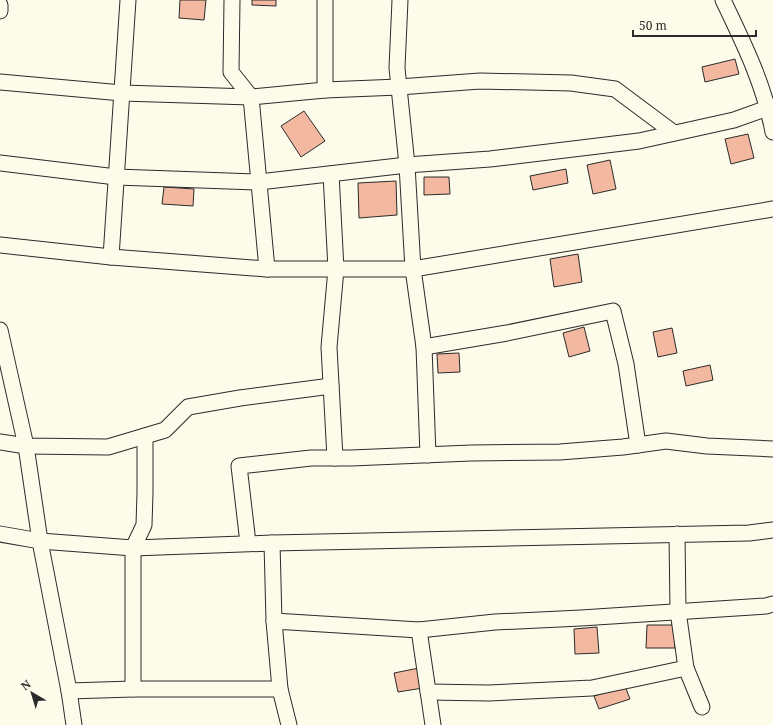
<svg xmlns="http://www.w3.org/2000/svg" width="773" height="725" font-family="'Noto Serif',serif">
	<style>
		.building { fill: #f2b8a0; stroke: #2b2b2b }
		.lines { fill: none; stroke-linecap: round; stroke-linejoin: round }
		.street-casing { stroke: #2b2b2b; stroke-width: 17 }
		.street { stroke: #fdfbea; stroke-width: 15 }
	</style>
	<rect width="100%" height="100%" fill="#fdfbea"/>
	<!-- building -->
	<g class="building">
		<polygon points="180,0 206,0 204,20 179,18"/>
		<polygon points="252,0 276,0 276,6 252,5"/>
		<polygon points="735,59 739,74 705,82 702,67"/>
		<polygon points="304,111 325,141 301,157 281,126"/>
		<polygon points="748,134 754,158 731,164 725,139"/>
		<polygon points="610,160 616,189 593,194 587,165"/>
		<polygon points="566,169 568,183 533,190 530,176"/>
		<polygon points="424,177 449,177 450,194 424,195"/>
		<polygon points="396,181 397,215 359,218 358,183"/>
		<polygon points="164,187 194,189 193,206 162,204"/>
		<polygon points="578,254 582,282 554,287 550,259"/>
		<polygon points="584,327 590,351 569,357 563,333"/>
		<polygon points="672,328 677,353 658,357 653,332"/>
		<polygon points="459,353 460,372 438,373 437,354"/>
		<polygon points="710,365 713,380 686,386 683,371"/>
		<polygon points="647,625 675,625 675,648 646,648"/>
		<polygon points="597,627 599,653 575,654 574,629"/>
		<polygon points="419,668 423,688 398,692 394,673"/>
		<polygon points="625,686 630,699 599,709 594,696"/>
	</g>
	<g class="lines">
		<!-- street casing -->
		<g class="street-casing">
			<g id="street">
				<polyline points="232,0 231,72 251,97 267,269"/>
				<polyline points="400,0 397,68 407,165 413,269 424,347 428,455"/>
				<path d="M723 0C744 44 764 84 773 132"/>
				<polyline points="0,5 0,11"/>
				<polyline points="0,82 122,93 251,97 325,90 325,0"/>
				<polyline points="325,90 399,87 480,81 571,83 615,89 674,133"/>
				<polyline points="0,163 116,177 259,182 407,165 490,159 639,141 734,120 773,106"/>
				<polyline points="331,174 336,269 329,347 335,458"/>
				<polyline points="0,245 111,257 267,269 413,269 773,209"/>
				<polyline points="111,257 128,0"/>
				<polyline points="0,330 26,446 40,541 69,691 74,725"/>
				<polyline points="424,347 507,333 613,311 626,364 638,445"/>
				<polyline points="0,442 26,446 108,447 165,430 188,407 240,398 331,386"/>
				<polyline points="0,534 40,541 133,548 272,543 749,533 773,530"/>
				<polyline points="677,534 678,611 686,668 702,707"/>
				<polyline points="248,543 239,466 311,458 351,458 471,453 560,452 623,447 666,441 707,446 773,449"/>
				<polyline points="272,543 274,621"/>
				<polyline points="419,630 433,725"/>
				<polyline points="133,689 133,548 144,525 145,493 145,436"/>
				<polyline points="69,691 133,689 280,689"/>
				<polyline points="428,692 489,693 592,688 686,668"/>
				<polyline points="289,725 280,689 274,621 419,630 495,622 581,618 766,606 773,604"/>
			</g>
		</g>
		<!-- street -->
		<use href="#street" class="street"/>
	</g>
	<!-- north arrow -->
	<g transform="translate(32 693) rotate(322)" stroke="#fdfbea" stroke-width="3" paint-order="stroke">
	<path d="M0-3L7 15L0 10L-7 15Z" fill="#2b2b2b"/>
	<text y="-6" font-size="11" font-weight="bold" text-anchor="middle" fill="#2b2b2b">N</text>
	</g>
	<!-- scale -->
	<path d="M633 30v6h123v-6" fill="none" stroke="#2b2b2b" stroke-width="2"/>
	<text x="639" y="30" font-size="12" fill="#2b2b2b" stroke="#fdfbea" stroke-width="3" paint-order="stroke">50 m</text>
</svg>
